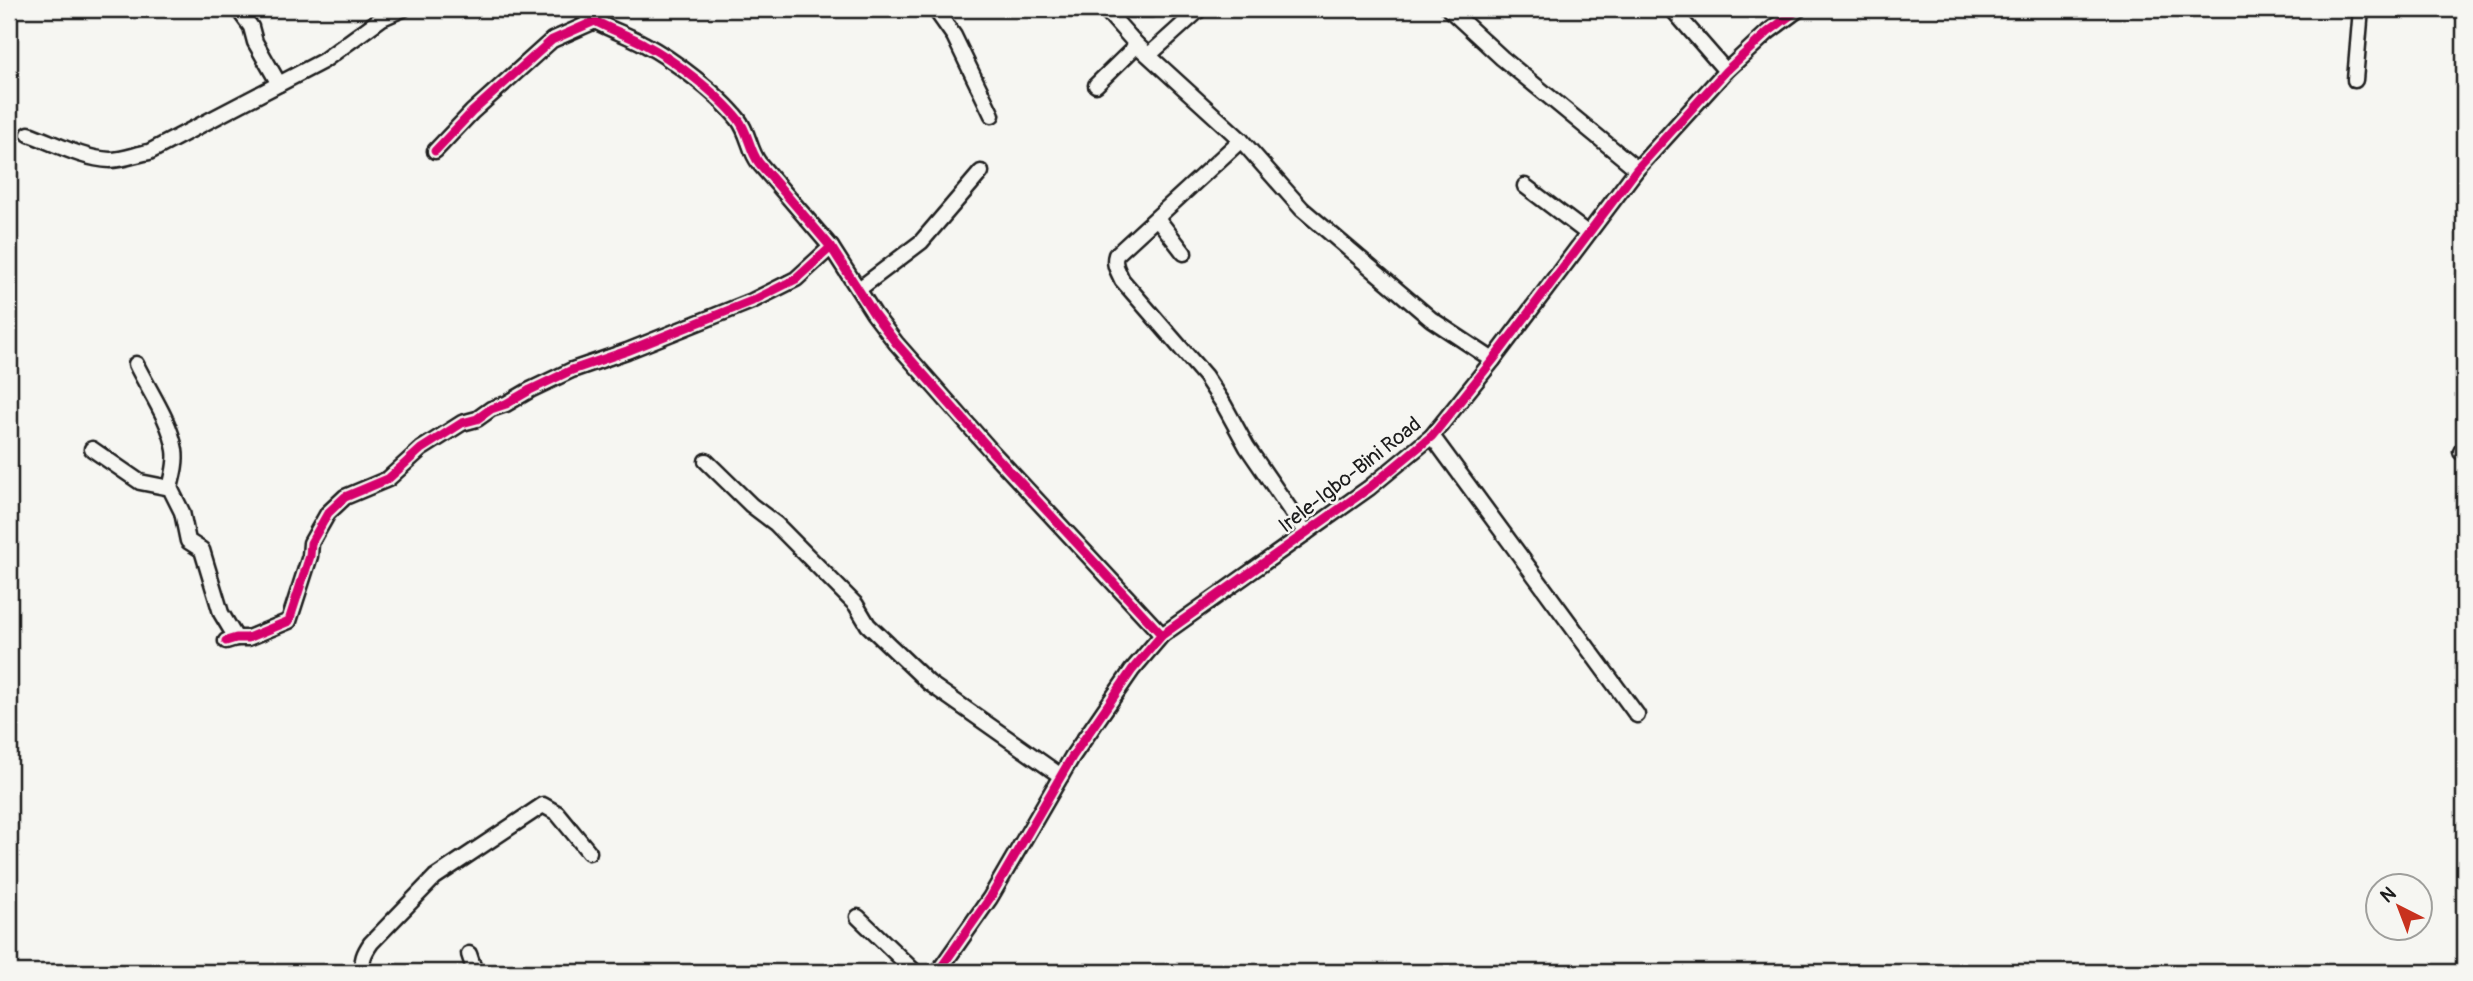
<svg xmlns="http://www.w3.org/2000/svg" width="2473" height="981" font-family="Pangolin,sans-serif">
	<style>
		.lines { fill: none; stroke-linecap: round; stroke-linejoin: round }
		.minor-casing { stroke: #1c1c1c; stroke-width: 19 }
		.minor { stroke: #f6f6f2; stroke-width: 14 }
		.cycleway-casing { stroke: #f6f6f2; stroke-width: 13 }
		.cycleway { stroke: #d6006c; stroke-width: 9 }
		.labels { text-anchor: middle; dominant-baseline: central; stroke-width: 5; stroke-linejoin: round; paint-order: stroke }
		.street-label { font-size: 21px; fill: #1c1c1c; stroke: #f6f6f2 }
	</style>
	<rect width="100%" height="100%" fill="#f6f6f2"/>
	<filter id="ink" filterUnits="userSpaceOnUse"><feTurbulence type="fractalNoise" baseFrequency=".0143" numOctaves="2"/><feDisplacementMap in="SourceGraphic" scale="14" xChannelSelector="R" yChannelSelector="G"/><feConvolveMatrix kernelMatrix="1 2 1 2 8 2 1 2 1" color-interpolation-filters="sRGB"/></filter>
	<g filter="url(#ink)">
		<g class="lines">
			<!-- minor casing -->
			<g class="minor-casing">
				<g id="minor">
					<polyline points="238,9 251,27 255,42 279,84"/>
					<polyline points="579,9 595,21 597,9"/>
					<polyline points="935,9 954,36 992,115"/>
					<polyline points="1105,9 1137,45 1241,140 1302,209 1431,319 1493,360"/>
					<polyline points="1129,9 1152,9"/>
					<polyline points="1449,9 1502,58 1637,169"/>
					<polyline points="1672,9 1726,71"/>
					<polyline points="1149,55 1200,9"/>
					<polyline points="2355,80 2361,9"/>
					<polyline points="1096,85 1137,45"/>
					<path d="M29 134C54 143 83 159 110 160 124 160 136 154 149 152L323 61 382 18 403 9"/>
					<path d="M1241 140 1116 255C1113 264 1118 271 1122 280L1205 376 1224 405 1247 447 1306 533"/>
					<path d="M435 151 472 112 552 40 595 21C611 30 628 35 644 44 673 59 718 94 738 119 749 133 749 150 759 163L831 247 874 314 896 343 993 453 1162 635"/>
					<polyline points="1525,186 1587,233"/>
					<polyline points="1157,218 1184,253"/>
					<polyline points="859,289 921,242 981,172"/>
					<path d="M136 364C149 391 170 420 175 450 177 462 173 476 170 488"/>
					<polyline points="1432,436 1637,715"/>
					<polyline points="92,449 140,482 170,488 182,512 188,541 202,550 221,613 236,638"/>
					<polyline points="2461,452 2464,448"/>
					<polyline points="706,461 751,505 776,524 856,605 868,625 929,683 1061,776"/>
					<polyline points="226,641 236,638 248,638 289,621 310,556 311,543 328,513 345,497 388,479 421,449 462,423 477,419 491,409 506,404 530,390 572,370 627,351 752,301 796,279 831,247"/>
					<polyline points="858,917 915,972"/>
					<polyline points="469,954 475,972"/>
					<path d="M363 972C361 960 364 953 371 943L435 877 543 805 557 813 589 852"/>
					<polyline points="938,972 990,898 1072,757 1132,670 1162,635 1369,488 1432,436 1493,360 1637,169 1726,71 1768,32 1799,9"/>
				</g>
			</g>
			<!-- minor -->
			<use href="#minor" class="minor"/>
			<!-- cycleway casing -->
			<g class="cycleway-casing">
				<g id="cycleway">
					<path d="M435 151 472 112 552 40 595 21C611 30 628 35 644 44 673 59 718 94 738 119 749 133 749 150 759 163L831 247 874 314 896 343 993 453 1162 635"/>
					<polyline points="226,641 236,638 248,638 289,621 310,556 311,543 328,513 345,497 388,479 421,449 462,423 477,419 491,409 506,404 530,390 572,370 627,351 752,301 796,279 831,247"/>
					<polyline points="938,972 990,898 1072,757 1132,670 1162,635 1369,488 1432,436 1493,360 1637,169 1726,71 1768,32 1799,9"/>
				</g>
			</g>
			<!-- cycleway -->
			<use href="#cycleway" class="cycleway"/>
		</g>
	</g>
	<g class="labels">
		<!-- street labels -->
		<g class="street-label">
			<text transform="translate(1350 475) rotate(-38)">Irele-Igbo-Bini Road</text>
		</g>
	</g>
	<!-- margin -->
	<rect width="2473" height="981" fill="none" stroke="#f6f6f2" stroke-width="35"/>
	<rect x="18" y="18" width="2438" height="946" fill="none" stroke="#1c1c1c" stroke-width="2.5" filter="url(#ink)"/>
	<!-- north arrow -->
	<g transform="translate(2399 907) rotate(318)"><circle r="33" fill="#f6f6f2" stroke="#9f9f9c" stroke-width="2"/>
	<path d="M0-5L12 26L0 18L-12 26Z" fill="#c8321e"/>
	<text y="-10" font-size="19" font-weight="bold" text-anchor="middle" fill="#1c1c1c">N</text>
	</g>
</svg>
